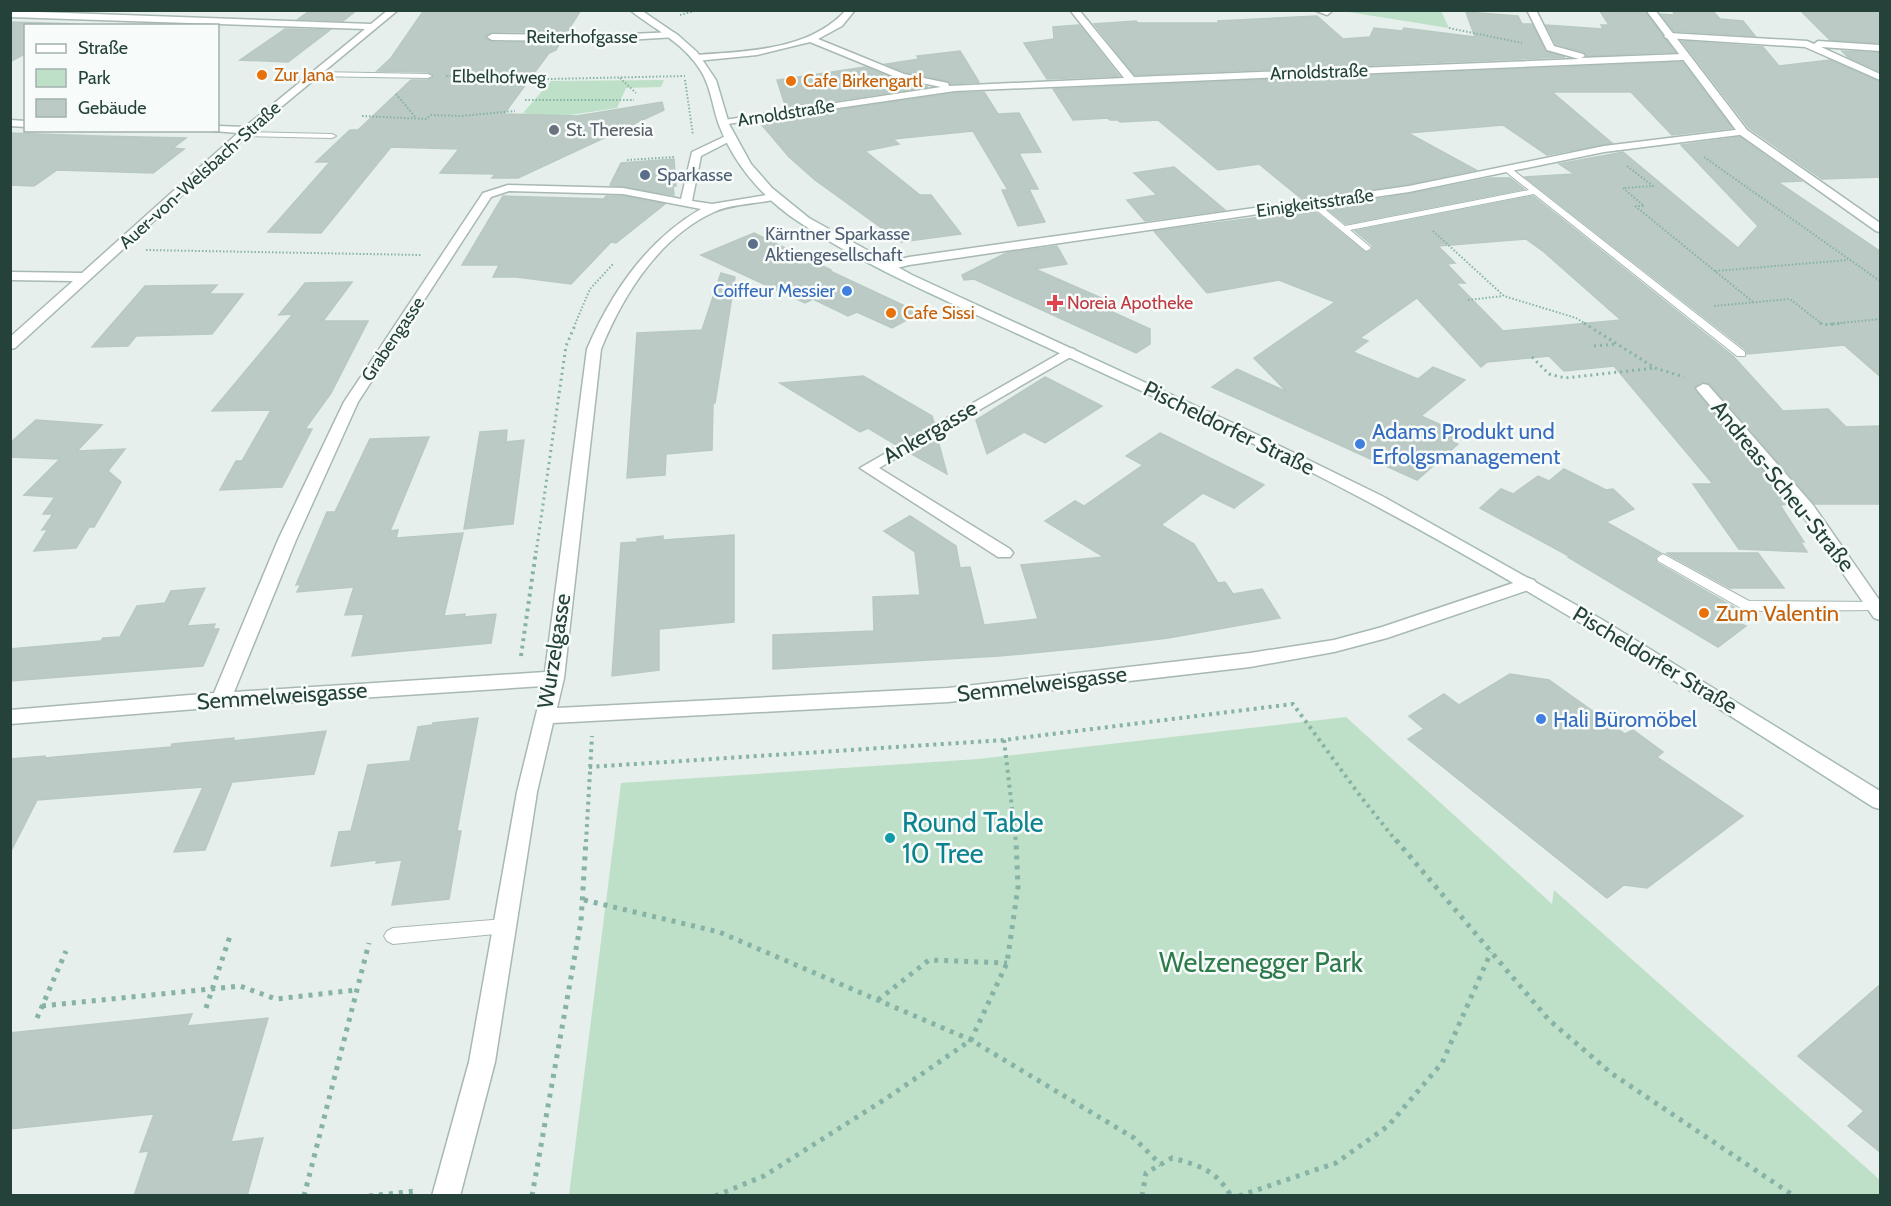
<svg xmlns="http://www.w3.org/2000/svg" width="1891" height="1206" font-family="Cabin,sans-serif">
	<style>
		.green { fill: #bfe0c8 }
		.building { fill: #bbcac4; stroke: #b8c9c2; stroke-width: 1.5; fill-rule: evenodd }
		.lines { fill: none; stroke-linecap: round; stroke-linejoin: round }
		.service-casing { stroke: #a8b8b2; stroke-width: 2 }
		.minor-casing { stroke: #a8b8b2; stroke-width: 3 }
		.tertiary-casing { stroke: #a8b8b2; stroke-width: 3 }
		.secondary-casing { stroke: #a4bbb3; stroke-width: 3 }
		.path-far3 { stroke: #86b3a5; stroke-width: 2; stroke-dasharray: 1.5 2; stroke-linecap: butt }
		.path-far2 { stroke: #86b3a5; stroke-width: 3; stroke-dasharray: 2 4; stroke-linecap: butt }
		.path-far1 { stroke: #86b3a5; stroke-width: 4; stroke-dasharray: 3 4.5; stroke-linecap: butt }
		.path { stroke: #86b3a5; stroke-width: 5; stroke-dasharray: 4 6; stroke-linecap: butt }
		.service { fill: #fff; fill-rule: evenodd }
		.minor { fill: #fff; fill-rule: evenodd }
		.tertiary { fill: #fff; fill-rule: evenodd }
		.secondary { fill: #fff; fill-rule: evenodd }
		.food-dot { fill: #e8710a; stroke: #f7fbf9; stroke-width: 2 }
		.worship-dot { fill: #6b7280; stroke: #f7fbf9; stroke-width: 2 }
		.service-dot { fill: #5c6f8a; stroke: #f7fbf9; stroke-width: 2 }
		.shop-dot { fill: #3f7fe0; stroke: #f7fbf9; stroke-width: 2 }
		.health-dot { fill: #e0444e; stroke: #f7fbf9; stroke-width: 2 }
		.culture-dot { fill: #0f9aa8; stroke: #f7fbf9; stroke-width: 2 }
		.labels { text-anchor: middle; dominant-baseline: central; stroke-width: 5; stroke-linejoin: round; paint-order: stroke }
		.far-street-label { font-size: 18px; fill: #24423a; stroke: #f7fbf9 }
		.far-food-label { font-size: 18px; fill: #c56008; stroke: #f7fbf9; text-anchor: start }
		.far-worship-label { font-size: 18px; fill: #5b616d; stroke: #f7fbf9; text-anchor: start }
		.far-service-label { font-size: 18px; fill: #4e5e75; stroke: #f7fbf9; text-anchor: start }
		.far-shop-label { font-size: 18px; fill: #366cbe; stroke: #f7fbf9; text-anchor: end }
		.far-health-label { font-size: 18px; fill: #be3a42; stroke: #f7fbf9; text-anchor: start }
		.street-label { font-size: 22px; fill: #24423a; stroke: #f7fbf9 }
		.shop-label { font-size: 22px; fill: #366cbe; stroke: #f7fbf9; text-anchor: start }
		.food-label { font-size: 22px; fill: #c56008; stroke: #f7fbf9; text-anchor: start }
		.near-culture-label { font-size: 27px; fill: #0d838f; stroke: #f7fbf9; text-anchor: start }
		.near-park-label { font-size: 27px; fill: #2d7a4b; stroke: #f7fbf9 }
	</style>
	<rect width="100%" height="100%" fill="#e6efeb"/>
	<!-- green -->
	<g class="green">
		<polygon points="1342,11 1441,11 1449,28"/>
		<polygon points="664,80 661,87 626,88 617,108 535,120 533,115 523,113 551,81"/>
		<polygon points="1346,717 1552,904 1554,890 1880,1180 1880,1195 569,1195 621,783 978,759"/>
	</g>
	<!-- building -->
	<g class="building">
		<polygon points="311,10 357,10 343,21 298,19"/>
		<polygon points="424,10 581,10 567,32 492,32 485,36 492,42 560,43 556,50 549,53 504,114 577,116 662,102 664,110 518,178 492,178 495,174 440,173 459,149 391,147 321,233 268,232 330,162 316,162 350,130 358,130 411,80 428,80 434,77 428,72 377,71 391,58"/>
		<polygon points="1672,10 1712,10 1720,19 1743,21 1755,36 1674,31 1661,14 1675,15"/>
		<polygon points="1800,10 1881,10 1881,43 1830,40"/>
		<polygon points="1600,11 1646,13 1675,52 1587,56 1584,52 1556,44 1546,25 1603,29 1601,25 1609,25"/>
		<polygon points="1466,12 1518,16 1522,24 1532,24 1545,51 1565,57 1135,75 1094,24 1136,21 1138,23 1219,23 1218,21 1317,16 1343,39 1370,37 1374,28 1402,31 1404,28 1475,37"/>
		<polygon points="10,22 77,24 74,26 26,26 26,53 10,62"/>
		<polygon points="1079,25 1119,76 1047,79 1024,43 1054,39 1053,27"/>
		<polygon points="285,29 330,30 288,62 240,60"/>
		<polygon points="1682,41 1763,47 1779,66 1830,60 1881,82 1881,177 1822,179 1749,128"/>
		<polygon points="960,51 979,82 951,84 948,81 905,72 886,64 919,59 917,56"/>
		<polygon points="1842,51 1881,53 1881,72 1848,57"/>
		<polygon points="1682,62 1732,128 1672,135 1631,92 1552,92 1612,143 1547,155 1503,125 1408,133 1476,170 1409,184 1302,199 1259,164 1218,170 1158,120 1120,122 1118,120 1110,120 1108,118 1073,120 1053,89"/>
		<polygon points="865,67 897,80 928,87 786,108 777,80"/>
		<polygon points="984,92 998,114 1019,113 1041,152 1019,153 1038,189 1029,189 1045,222 1018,226 1002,190 1008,190 973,131 893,139 899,144 865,151 920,195 931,195 961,234 901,242 815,180 789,157 761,124 789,117 955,93"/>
		<polygon points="10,133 98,136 186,138 173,148 184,149 153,173 57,170 34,186 10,185"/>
		<polygon points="1740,137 1801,181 1778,182 1881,252 1881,377 1844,345 1747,354 1746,350 1525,177 1574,174 1559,164 1623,152 1738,248 1758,226 1681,145"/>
		<polygon points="674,159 676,186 673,186 674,195 610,185 621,163"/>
		<polygon points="1174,167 1225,210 1145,221 1127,200 1157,195 1134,173"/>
		<polygon points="1490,178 1510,178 1524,189 1346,224 1325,207 1409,194"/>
		<polygon points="503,196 604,199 606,196 623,196 665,204 616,243 611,242 571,284 516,277 493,277 499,265 462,265"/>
		<path d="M1533 196 1733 356 1783 411 1828 409 1846 427 1881 426V504H1815L1710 384 1702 382 1694 387 1696 392 1791 504 1780 505 1804 542 1800 541 1807 552 1739 549 1693 484H1713L1614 366 1564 371 1549 356 1487 362 1481 367 1417 298 1360 338 1368 341 1353 352 1418 379 1433 367 1465 380 1421 416 1461 434 1452 442 1458 444 1417 480 1212 387 1237 369 1287 392 1254 358 1335 302 1279 280 1207 293 1154 231 1313 210 1366 253 1372 250 1373 246 1355 231ZM1526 239 1544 252 1621 320 1503 331 1456 283H1465L1447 264 1455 263 1438 246Z"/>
		<polygon points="754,233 831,270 830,271 920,313 892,328 857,312 848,316 813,299 805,303 701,255"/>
		<polygon points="1057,246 1067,264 1035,269 1106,300 1097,305 1150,329 1150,344 1136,353 974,279 964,280 962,275 1006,253"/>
		<polygon points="721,273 735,277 715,403 713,403 712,450 666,454 665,475 627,478 637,333 702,330"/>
		<polygon points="352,282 323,321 368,321 331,393 305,429 312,429 282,487 220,490 236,461 242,461 271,410 212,411 293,314 279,315 305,283"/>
		<polygon points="217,285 209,294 243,294 212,334 136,336 128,346 92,347 145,286"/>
		<polygon points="863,376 932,416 934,423 896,445 868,428 860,432 780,383"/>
		<polygon points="1045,377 1102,406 1045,443 1024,432 987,454 976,420"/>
		<polygon points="36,420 102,425 77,451 125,449 108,471 121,482 94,527 89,527 76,548 34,551 48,529 42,530 53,514 43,514 55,497 24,495 60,459 10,457 10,443"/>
		<polygon points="507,430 506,442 524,440 513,524 464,529 480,432"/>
		<polygon points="1160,433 1264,485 1234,508 1203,493 1161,525 1194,544 1218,583 1225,582 1233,594 1262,589 1280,618 1168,638 1094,647 999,656 773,669 773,635 874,631 873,597 920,595 915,552 884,531 910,516 956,546 960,568 970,567 984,625 1038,619 1021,565 1104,557 1045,521 1075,501 1084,506 1143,465 1126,456"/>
		<polygon points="429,437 390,531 398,530 396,538 463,533 444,616 465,614 464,617 496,614 491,643 352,656 364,614 345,615 354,587 297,592 301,584 296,585 327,512 335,512 370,439"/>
		<polygon points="937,437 947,474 910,453"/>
		<polygon points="1564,469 1606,490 1613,489 1634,509 1606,522 1661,553 1655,557 1657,563 1751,617 1741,624 1746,626 1718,647 1568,557 1569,556 1480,508 1501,489 1513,494 1538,476 1549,481"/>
		<polygon points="734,535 734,622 659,629 659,670 612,676 621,543 637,542 637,539 663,536 663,540"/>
		<polygon points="1666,553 1758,553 1784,588 1730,588"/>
		<polygon points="205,588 187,626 215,624 213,629 219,629 203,666 10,681 10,649 101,641 103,638 120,637 137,606 165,603 171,591"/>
		<polygon points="1510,674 1549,680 1625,734 1633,730 1663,752 1657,757 1743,816 1647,888 1624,885 1607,898 1408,739 1424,729 1409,716 1444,694 1459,705"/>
		<polygon points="478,718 457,831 461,831 449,899 392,905 402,860 376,863 377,860 331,866 339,832 351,831 368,765 410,761 418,727 432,725 433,723"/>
		<polygon points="326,731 314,774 232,782 205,850 174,852 203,787 37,800 10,853 10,759 45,756 44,758 171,747 172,744 234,738 233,741"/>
		<polygon points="1881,984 1881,1153 1848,1126 1864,1111 1798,1056"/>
		<polygon points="192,1014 187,1026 268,1018 231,1142 263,1138 247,1196 134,1196 149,1151 140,1152 154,1114 10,1129 10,1033"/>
	</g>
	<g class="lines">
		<!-- service casing -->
		<g class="service-casing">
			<g id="service">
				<polygon points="315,72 428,74 432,76 428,78 312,76 311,74"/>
				<polygon points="239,132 332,134 336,136 332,138 242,136 239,136"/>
				<polygon points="1508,166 1745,352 1745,356 1737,356 1534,194 1350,230 1369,246 1371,248 1366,251 1308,203 1315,201 1345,226 1529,190 1505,171 1505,167"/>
				<polygon points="1663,554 1749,601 1876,602 1880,604 1880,610 1746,611 1658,561 1657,558"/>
				<polygon points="505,919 511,921 514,926 511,931 505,933 393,944 387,941 384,936 387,931 393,928"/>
			</g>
		</g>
		<!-- minor casing -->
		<g class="minor-casing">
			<g id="minor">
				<polygon points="388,10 398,10 251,132 15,348 10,349 10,337 73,281 10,280 10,272 82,273 238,133 214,131 218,130 218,126 245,127 365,29 10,17 10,11 371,24"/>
				<path d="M846 10H855L842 26 818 39 904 74 948 83 949 86 1124 78 1070 10H1079L1134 77 1579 59 1547 50 1527 10H1536L1554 46 1583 54 1585 56 1581 58 1683 54 1688 57 1683 60 955 91 720 125 719 123 724 120 941 87 898 78 810 42 757 55 696 61 691 58 696 55C746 51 810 51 846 10Z"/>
				<polygon points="1314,10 1330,10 1331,12 1327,15"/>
				<polygon points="673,32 678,35 676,37 610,41 492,40 487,37 492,34 610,35"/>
				<polygon points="1669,33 1807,41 1814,44 1818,41 1880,45 1880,51 1821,47 1880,74 1880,80 1805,47 1666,38 1664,36"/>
				<polygon points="10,120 26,121 26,127 10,126"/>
				<polygon points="1743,129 1747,130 1747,134 1604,152 1409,192 909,265 885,271 879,267 881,264 909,257 1409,186 1604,146"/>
				<path d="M730 134 735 137 734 139 701 156 692 201 712 204 773 194 779 197 773 200C754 204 731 204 714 212 659 237 623 295 601 349L564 678 557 708 948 688 1250 653 1334 640 1382 627 1528 578 1534 580 1537 584 1534 588 1387 638 1334 652 1250 667 948 702 553 723 537 792 495 1062 460 1196H432L469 1062 517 792 543 686 221 707 10 724V710L214 693 278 540 344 402 483 193 508 185 623 188 681 199 692 152ZM509 191 623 194 701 209C647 240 611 293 587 349L545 672 234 692 296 540 358 402 491 197Z"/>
				<polygon points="1069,348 1074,349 1076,352 1074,355 879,468 1010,549 1013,553 1010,557 998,557 860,468"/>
				<polygon points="1703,384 1708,385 1813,505 1880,601 1880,620 1874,618 1801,513 1698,391 1696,388"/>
			</g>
		</g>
		<!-- tertiary casing -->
		<g class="tertiary-casing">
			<polygon id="tertiary" points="1646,10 1655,10 1747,130 1880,223 1880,232 1876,231 1739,134"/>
		</g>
		<!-- secondary casing -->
		<g class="secondary-casing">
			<path id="secondary" d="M630 10H641L679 36 697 52 716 80 729 124 751 164 772 188 809 218 912 275 1235 424 1382 496 1601 619 1880 791V809L1873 807C1684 686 1495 564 1295 464 1195 415 1094 369 994 323 928 292 860 263 799 222 764 199 734 165 719 125 712 106 711 85 699 68 682 42 654 29 630 10Z"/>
		</g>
		<!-- path-far3 -->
		<g class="path-far3">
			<polyline points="680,15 698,10"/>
			<polyline points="1449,28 1522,43"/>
			<polyline points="446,76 550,79 685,76"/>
			<polyline points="620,78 636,93"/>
			<polyline points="685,80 693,135"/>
			<polyline points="396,94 416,118"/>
			<polyline points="525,100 634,100"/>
			<polyline points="362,116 426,119 431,115 461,116 515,111"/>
			<polyline points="1704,157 1880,281"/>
			<polyline points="627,160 674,157"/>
			<polyline points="1627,166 1653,186 1623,188 1644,206 1636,206"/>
			<polyline points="1635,206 1753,302"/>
			<polyline points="1433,231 1504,296 1576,318 1586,324"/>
			<polyline points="146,250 421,255"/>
			<polyline points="1715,271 1848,260"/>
			<polyline points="1468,300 1503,296"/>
			<polyline points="1714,306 1790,299 1822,324"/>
			<polyline points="575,324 590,289 613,264"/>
			<polyline points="1830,324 1880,319"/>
		</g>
		<!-- path-far2 -->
		<g class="path-far2">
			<polyline points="1584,323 1655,368 1684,377"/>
			<polyline points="1820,323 1823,325 1844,323"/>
			<polyline points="1594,346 1617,344"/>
			<polyline points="1532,357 1549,374 1565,378 1655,368"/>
			<polyline points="536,553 566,346 576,323"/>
		</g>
		<!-- path-far1 -->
		<g class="path-far1">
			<polyline points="521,656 536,551"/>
			<polyline points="1004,740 1016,842"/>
			<polyline points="589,767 1004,740 1293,704 1361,797 1397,842"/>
			<polyline points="586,842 592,736"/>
		</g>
		<!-- path -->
		<g class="path">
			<polyline points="1396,840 1549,1020 1611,1073 1794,1196"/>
			<polyline points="584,900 719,932 971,1040 1134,1138 1161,1165"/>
			<polyline points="878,1000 929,960 1007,963"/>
			<polyline points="42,1006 240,986 276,999 356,990"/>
			<polyline points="206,1008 230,936"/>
			<polyline points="37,1018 66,951"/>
			<polyline points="304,1196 369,943"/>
			<polyline points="369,1196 416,1191"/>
			<polyline points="532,1196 581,921 586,840"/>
			<polyline points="715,1196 764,1176 887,1098 971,1040 1007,963 1018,887 1016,840"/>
			<path d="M1142 1196 1146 1173 1172 1158C1199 1165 1217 1171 1231 1196"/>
			<polyline points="1239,1196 1336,1163 1388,1126 1442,1063 1491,952"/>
		</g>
		<!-- service -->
		<use href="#service" class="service"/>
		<!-- minor -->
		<use href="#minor" class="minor"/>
		<!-- tertiary -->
		<use href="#tertiary" class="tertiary"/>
		<!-- secondary -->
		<use href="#secondary" class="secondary"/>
	</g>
	<!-- markers -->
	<g class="food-dot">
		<circle cx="262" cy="75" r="6"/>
		<circle cx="791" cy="81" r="6"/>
		<circle cx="891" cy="313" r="6"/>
		<circle cx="1704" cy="613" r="6"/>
	</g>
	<circle class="worship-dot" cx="554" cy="130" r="6"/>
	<g class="service-dot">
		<circle cx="645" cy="175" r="6"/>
		<circle cx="753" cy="244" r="6"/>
	</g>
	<g class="shop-dot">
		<circle cx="847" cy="291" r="6"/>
		<circle cx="1360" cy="444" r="6"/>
		<circle cx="1541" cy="719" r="6"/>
	</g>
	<path class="health-dot" d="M1052 294h6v6h6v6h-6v6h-6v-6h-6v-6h6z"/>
	<circle class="culture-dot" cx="890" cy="838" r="6"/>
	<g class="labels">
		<!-- far-street labels -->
		<g class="far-street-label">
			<text x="582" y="37">Reiterhofgasse</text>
			<text transform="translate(1319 72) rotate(-2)">Arnoldstraße</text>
			<text transform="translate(499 77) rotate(1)">Elbelhofweg</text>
			<text transform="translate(786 113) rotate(-9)">Arnoldstraße</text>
			<text transform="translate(200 175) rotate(-42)">Auer-von-Welsbach-Straße</text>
			<text transform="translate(1315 203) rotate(-8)">Einigkeitsstraße</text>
			<text transform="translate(393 339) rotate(-56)">Grabengasse</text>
		</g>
		<!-- far-food labels -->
		<g class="far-food-label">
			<text x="274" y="75">Zur Jana</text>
			<text x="803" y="81">Cafe Birkengartl</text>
			<text x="903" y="313">Cafe Sissi</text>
		</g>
		<!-- far-worship labels -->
		<g class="far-worship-label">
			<text x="566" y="130">St. Theresia</text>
		</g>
		<!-- far-service labels -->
		<g class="far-service-label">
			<text x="657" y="175">Sparkasse</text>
			<text x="765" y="234">Kärntner Sparkasse<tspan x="765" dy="21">Aktiengesellschaft</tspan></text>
		</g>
		<!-- far-shop labels -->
		<g class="far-shop-label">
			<text x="835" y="291">Coiffeur Messier</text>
		</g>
		<!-- far-health labels -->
		<g class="far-health-label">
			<text x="1067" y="303">Noreia Apotheke</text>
		</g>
		<!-- street labels -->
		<g class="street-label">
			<text transform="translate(1229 428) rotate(26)">Pischeldorfer Straße</text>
			<text transform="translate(930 432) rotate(-30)">Ankergasse</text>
			<text transform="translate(1783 486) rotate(51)">Andreas-Scheu-Straße</text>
			<text transform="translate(554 651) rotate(-81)">Wurzelgasse</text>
			<text transform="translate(1655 660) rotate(31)">Pischeldorfer Straße</text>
			<text transform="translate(1042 684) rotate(-7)">Semmelweisgasse</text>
			<text transform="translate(282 696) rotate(-4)">Semmelweisgasse</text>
		</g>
		<!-- shop labels -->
		<g class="shop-label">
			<text x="1372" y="431">Adams Produkt und<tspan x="1372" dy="25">Erfolgsmanagement</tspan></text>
			<text x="1553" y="719">Hali Büromöbel</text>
		</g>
		<!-- food labels -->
		<g class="food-label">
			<text x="1716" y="613">Zum Valentin</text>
		</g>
		<!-- near-culture labels -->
		<g class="near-culture-label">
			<text x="902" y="822">Round Table<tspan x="902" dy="31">10 Tree</tspan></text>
		</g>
		<!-- near-park labels -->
		<g class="near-park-label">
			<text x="1261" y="962">Welzenegger Park</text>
		</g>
	</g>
	<!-- border -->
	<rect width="1891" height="1206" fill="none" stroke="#24423a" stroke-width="24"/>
	<!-- legend -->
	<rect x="24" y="24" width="195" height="108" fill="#f7fbf9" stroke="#a3b1ad" stroke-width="1.5"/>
	<rect x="36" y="44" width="30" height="9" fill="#ffffff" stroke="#a3b1ad" stroke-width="1.5"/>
	<text x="78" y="54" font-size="18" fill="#24423a">Straße</text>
	<rect x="36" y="69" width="30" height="18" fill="#bfe0c8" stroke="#a3b1ad" stroke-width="1.5"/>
	<text x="78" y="84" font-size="18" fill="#24423a">Park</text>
	<rect x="36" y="99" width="30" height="18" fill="#bbcac4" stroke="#a3b1ad" stroke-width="1.5"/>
	<text x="78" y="114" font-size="18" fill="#24423a">Gebäude</text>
</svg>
